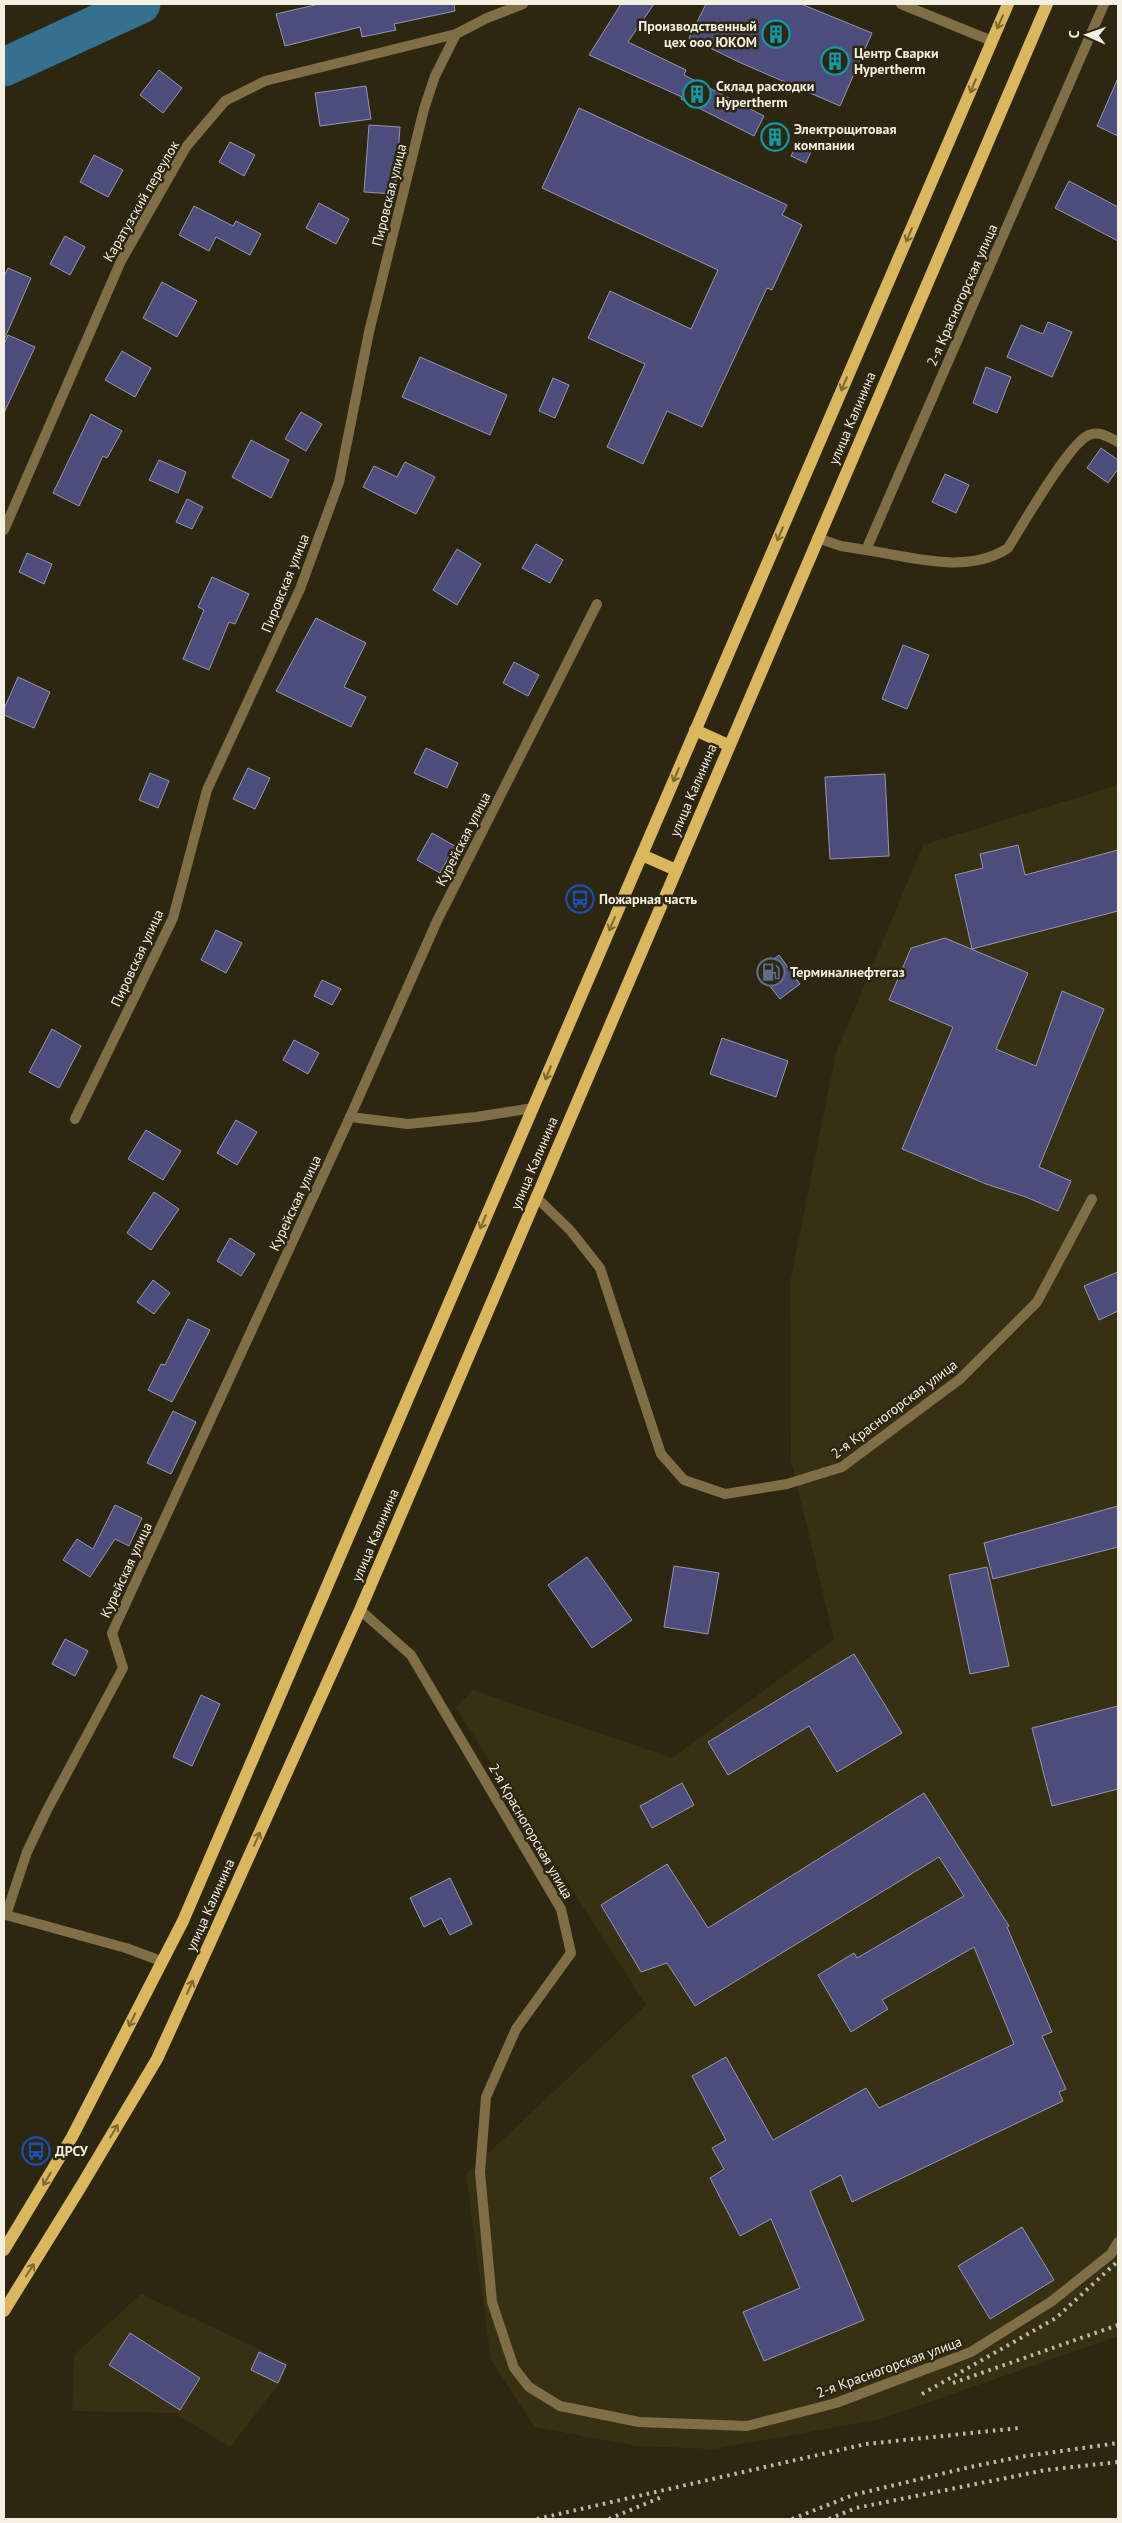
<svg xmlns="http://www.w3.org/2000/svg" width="1122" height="2523" font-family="'PT Sans',sans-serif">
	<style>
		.built { fill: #383012 }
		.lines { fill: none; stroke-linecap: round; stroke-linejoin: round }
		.river { stroke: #35718f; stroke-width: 39 }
		.building { fill: #4c4d7d; stroke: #9496b0 }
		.minor { stroke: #806f46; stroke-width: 10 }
		.primary { stroke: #dab75c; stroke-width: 12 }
		.rail { stroke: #bfbbab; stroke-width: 4; stroke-dasharray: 2.5 5; stroke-linecap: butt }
		.oneway { stroke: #7b6833 }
		.labels { text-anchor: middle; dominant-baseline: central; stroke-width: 5; stroke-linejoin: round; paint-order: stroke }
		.poi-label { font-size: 14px; font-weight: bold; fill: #f3f0e2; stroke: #2d2711; text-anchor: start }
		.street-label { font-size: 14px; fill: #f3f0e2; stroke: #2d2711 }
	</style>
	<rect width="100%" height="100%" fill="#2d2711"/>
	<!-- built -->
	<g class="built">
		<polygon points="1118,785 1118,2336 881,2419 714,2449 636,2446 535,2427 491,2360 466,2174 646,2005 456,1708 473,1690 672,1758 834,1639 791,1461 790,1283 836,1053 923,845"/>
		<polygon points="141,2294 289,2363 278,2385 230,2447 175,2413 72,2411 74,2355"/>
	</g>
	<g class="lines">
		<!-- river -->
		<polyline class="river" points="4,67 141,4"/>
	</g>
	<!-- building -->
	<g class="building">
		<polygon points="319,4 454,4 455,11 394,24 396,30 362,37 360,27 285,46 276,14"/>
		<polygon points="621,4 654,4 628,42 686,70 684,75 764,116 754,136 681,99 682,97 589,55"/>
		<polygon points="706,4 801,4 872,33 840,106 741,63 689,38"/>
		<polygon points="159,70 182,88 163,113 140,95"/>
		<polygon points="1118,78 1118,136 1097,126"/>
		<polygon points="366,86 371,119 320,126 315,93"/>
		<polygon points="579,108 787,205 782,215 802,225 772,290 767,288 702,427 667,411 643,464 607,447 645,364 588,338 610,291 691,329 718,270 542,188"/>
		<polygon points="369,125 400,127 395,194 364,192"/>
		<polygon points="798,141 813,147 806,163 791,156"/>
		<polygon points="230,142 255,155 244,176 219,162"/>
		<polygon points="94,155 123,170 108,197 80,182"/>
		<polygon points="1069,181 1118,207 1118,241 1055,208"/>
		<polygon points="319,203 349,219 336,244 306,228"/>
		<polygon points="194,206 233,226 236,221 261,234 250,255 216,237 209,251 179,235"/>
		<polygon points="65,236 85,247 70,275 50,264"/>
		<polygon points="8,268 31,278 4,340 4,277"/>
		<polygon points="162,282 197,301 177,337 143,318"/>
		<polygon points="1048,322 1072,332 1052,377 1007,357 1021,325 1043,334"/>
		<polygon points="8,335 35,347 4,413 4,344"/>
		<polygon points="122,351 151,368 135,397 105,380"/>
		<polygon points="420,357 507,395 490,435 402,397"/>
		<polygon points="986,367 1011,377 997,413 973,403"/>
		<polygon points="553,378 569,385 555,418 539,411"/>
		<polygon points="301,412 322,424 306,451 285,439"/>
		<polygon points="91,414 122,431 107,458 103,456 79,506 53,493"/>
		<polygon points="251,440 289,460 271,498 232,477"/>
		<polygon points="1101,448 1118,460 1118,469 1108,483 1087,468"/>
		<polygon points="159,460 186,472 178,493 149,480"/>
		<polygon points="405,462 435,477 416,514 363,487 374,466 397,477"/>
		<polygon points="945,474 969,485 956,513 932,502"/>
		<polygon points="187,499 203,507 192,529 176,522"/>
		<polygon points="536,544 563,560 550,583 522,568"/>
		<polygon points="457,549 481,564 457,605 433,590"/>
		<polygon points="27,553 52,564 44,584 19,572"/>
		<polygon points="212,577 249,594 235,624 229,622 209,670 183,659 204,610 198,607"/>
		<polygon points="316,618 366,643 344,687 366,697 351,727 276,691"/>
		<polygon points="903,645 929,655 907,709 882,699"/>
		<polygon points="514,662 539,675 528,696 503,683"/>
		<polygon points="18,677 50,692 34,728 4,715 4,709"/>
		<polygon points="426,748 458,763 447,788 414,773"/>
		<polygon points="248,768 270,778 255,809 233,799"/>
		<polygon points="150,773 169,781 158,808 139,800"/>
		<polygon points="885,774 889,856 830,859 825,777"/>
		<polygon points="432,833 455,846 440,873 417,860"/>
		<polygon points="1018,845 1025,875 1118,850 1118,911 972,949 955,875 983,868 980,854"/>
		<polygon points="216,930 242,943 226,973 201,960"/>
		<polygon points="945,938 1028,973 996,1049 1036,1066 1062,991 1104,1009 1039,1167 1071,1181 1058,1211 1026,1197 986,1184 902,1149 953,1027 889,1000 911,948"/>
		<polygon points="779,955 800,984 780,999 758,971"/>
		<polygon points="322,980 341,989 332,1005 314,996"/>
		<polygon points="52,1029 81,1046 59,1088 29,1072"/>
		<polygon points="722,1038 788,1061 776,1097 710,1074"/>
		<polygon points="294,1040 319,1053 308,1074 283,1060"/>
		<polygon points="236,1120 257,1132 237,1165 217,1153"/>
		<polygon points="146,1130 181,1151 163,1180 128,1159"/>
		<polygon points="154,1192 179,1209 151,1250 127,1233"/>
		<polygon points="230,1238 255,1254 241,1276 217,1261"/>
		<polygon points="1118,1272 1118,1311 1099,1320 1084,1286"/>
		<polygon points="153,1280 170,1293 154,1314 137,1302"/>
		<polygon points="188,1319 210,1330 172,1402 148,1390 161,1364 165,1365"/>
		<polygon points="173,1411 196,1422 171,1474 147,1463"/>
		<polygon points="115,1505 142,1518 129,1546 115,1539 90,1577 63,1560 77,1539 93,1549"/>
		<polygon points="1118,1506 1118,1547 993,1579 984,1543"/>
		<polygon points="587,1557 632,1620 592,1648 548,1585"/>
		<polygon points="674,1566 719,1573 708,1634 664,1627"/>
		<polygon points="987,1567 1009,1666 970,1674 949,1575"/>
		<polygon points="65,1639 88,1651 75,1676 52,1664"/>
		<polygon points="854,1654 902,1733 837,1772 809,1726 728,1775 708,1742"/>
		<polygon points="201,1695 220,1704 192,1766 173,1757"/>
		<polygon points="1118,1706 1118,1789 1052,1806 1032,1728"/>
		<polygon points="682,1783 694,1805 652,1828 640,1806"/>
		<polygon points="924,1793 1009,1926 1007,1927 1052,2032 1042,2036 1066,2089 1059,2092 1063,2101 852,2202 841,2175 810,2191 864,2320 764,2361 743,2312 800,2288 771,2219 740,2236 710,2178 724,2169 712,2148 726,2140 692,2076 726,2057 773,2140 866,2088 879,2108 1014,2044 974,1947 882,2000 888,2009 851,2032 818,1975 854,1953 857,1958 964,1896 939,1857 695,2006 667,1963 641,1972 601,1905 667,1864 708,1928"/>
		<polygon points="450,1878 472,1924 450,1935 441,1918 424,1927 410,1898"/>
		<polygon points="1022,2227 1054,2280 990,2319 958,2266"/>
		<polygon points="130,2333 200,2378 180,2410 109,2365"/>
		<polygon points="259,2352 286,2365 278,2383 251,2370"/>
	</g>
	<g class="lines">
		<!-- minor -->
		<g class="minor">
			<polyline points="901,4 992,41"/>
			<polyline points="4,530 121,261 186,147 225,101 265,81 456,34 487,18 523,4"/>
			<polyline points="817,538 841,546 866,550 1104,4"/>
			<path d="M866 550C912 557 967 575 1008 548 1022 526 1069 443 1089 435 1099 430 1110 438 1118 442"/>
			<polyline points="350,1117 408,1124 476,1117 533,1108"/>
			<polyline points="75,1119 173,918 207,790 300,589 339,482 369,332 424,109 435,76 456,34"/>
			<polyline points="536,1197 570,1230 600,1268 661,1454 684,1480 725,1494 787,1484 842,1467 960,1379 1037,1302 1092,1199"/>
			<polyline points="360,1610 411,1655 561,1909 571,1953 516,2029 486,2097 480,2172 492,2302 514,2368 529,2387 560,2406 639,2422 747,2426 836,2403 971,2352 1052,2301 1111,2254 1118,2242"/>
			<polyline points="161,1961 126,1948 6,1915 27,1852 47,1810 123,1668 112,1633 350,1117 437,921 597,604"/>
		</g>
		<!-- primary -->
		<g class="primary">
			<polyline points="695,730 728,745"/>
			<polyline points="642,855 676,870"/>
			<polyline points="4,2250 72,2137 183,1921 1008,4"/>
			<polyline points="4,2311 80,2188 157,2059 213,1936 360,1610 1047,4"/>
		</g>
		<!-- rail -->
		<g class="rail">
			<polyline points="953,2383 1118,2325"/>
			<polyline points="922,2394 1056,2318 1118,2261"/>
			<polyline points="537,2519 866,2444 1019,2428"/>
			<polyline points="609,2519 664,2496"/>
			<polyline points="792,2519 853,2495 970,2467 1019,2457 1118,2443"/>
			<polyline points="829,2519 856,2508 1046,2470 1118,2462"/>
		</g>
	</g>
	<!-- one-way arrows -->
	<defs><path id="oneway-shaft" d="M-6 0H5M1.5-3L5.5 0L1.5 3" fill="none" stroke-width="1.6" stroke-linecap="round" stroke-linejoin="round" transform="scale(1.25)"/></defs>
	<g class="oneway">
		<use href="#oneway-shaft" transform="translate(1000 22) rotate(114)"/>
		<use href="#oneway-shaft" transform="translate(973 86) rotate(113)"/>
		<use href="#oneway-shaft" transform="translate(909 235) rotate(113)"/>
		<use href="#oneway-shaft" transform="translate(844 384) rotate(113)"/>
		<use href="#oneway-shaft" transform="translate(780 534) rotate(113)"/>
		<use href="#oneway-shaft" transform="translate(676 775) rotate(113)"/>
		<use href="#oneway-shaft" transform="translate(612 924) rotate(113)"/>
		<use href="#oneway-shaft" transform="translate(548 1073) rotate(113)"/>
		<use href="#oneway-shaft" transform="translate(483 1222) rotate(113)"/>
		<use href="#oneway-shaft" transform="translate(257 1839) rotate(-66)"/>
		<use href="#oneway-shaft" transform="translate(190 1987) rotate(-66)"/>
		<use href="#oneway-shaft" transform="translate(132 2020) rotate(116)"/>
		<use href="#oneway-shaft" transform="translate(114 2131) rotate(-59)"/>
		<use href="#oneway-shaft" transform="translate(47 2179) rotate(121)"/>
		<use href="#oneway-shaft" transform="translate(30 2270) rotate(-57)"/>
	</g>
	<!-- icons -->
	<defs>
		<g id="building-ring" transform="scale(1.4375)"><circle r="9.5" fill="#2d2711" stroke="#0f9aa8" stroke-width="1.5"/><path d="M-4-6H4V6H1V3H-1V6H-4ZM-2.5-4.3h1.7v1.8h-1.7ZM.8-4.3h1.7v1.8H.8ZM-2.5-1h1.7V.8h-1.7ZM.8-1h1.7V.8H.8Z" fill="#0f9aa8"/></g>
		<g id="bus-ring" transform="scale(1.4375)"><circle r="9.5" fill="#2d2711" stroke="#1a4fb4" stroke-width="1.5"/><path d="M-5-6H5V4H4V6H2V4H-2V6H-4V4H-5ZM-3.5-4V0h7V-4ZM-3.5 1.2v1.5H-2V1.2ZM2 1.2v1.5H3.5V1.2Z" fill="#1a4fb4"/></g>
		<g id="fuel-ring" transform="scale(1.4375)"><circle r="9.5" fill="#2d2711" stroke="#5c6f8a" stroke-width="1.5"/><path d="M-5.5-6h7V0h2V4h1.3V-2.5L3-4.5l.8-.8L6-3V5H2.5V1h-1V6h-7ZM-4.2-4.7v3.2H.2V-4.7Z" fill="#5c6f8a"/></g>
	</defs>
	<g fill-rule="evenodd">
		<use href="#building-ring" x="776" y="34"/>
		<use href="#building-ring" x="835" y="61"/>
		<use href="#building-ring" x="697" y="94"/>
		<use href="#building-ring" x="775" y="137"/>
		<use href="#bus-ring" x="580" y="899"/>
		<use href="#fuel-ring" x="771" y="972"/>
		<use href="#bus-ring" x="36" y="2151"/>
	</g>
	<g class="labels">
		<!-- poi labels -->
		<g class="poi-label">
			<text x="757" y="26" text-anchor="end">Производственный<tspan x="757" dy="16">цех ооо ЮКОМ</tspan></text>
			<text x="854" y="53">Центр Сварки<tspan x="854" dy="16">Hypertherm</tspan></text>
			<text x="716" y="86">Склад расходки<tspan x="716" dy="16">Hypertherm</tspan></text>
			<text x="794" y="129">Электрощитовая<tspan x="794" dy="16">компании</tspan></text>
			<text x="599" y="899">Пожарная часть</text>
			<text x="790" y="972">Терминалнефтегаз</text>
			<text x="55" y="2151">ДРСУ</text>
		</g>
		<!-- street labels -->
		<g class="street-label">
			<text transform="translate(389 195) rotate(-76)">Пировская улица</text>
			<text transform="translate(141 201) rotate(-60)">Каратузский переулок</text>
			<text transform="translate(962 295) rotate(-66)">2-я Красногорская улица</text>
			<text transform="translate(852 418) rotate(-67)">улица Калинина</text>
			<text transform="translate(285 583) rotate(-68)">Пировская улица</text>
			<text transform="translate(693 790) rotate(-67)">улица Калинина</text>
			<text transform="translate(463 839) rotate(-63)">Курейская улица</text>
			<text transform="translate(137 958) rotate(-65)">Пировская улица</text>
			<text transform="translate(534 1163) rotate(-67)">улица Калинина</text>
			<text transform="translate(295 1203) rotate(-65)">Курейская улица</text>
			<text transform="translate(894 1409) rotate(-37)">2-я Красногорская улица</text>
			<text transform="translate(375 1535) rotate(-67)">улица Калинина</text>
			<text transform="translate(126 1570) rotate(-65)">Курейская улица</text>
			<text transform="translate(531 1831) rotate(60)">2-я Красногорская улица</text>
			<text transform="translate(210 1905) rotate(-66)">улица Калинина</text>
			<text transform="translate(889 2367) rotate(-20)">2-я Красногорская улица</text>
		</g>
	</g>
	<!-- border -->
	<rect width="1122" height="2523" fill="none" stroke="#f3f0e2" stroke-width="10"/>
	<!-- north arrow -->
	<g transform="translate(1087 35) rotate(272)" stroke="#2d2711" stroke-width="4" paint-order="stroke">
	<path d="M0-4L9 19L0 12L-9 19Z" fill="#f3f0e2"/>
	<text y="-8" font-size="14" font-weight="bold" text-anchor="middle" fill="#f3f0e2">С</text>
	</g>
</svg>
